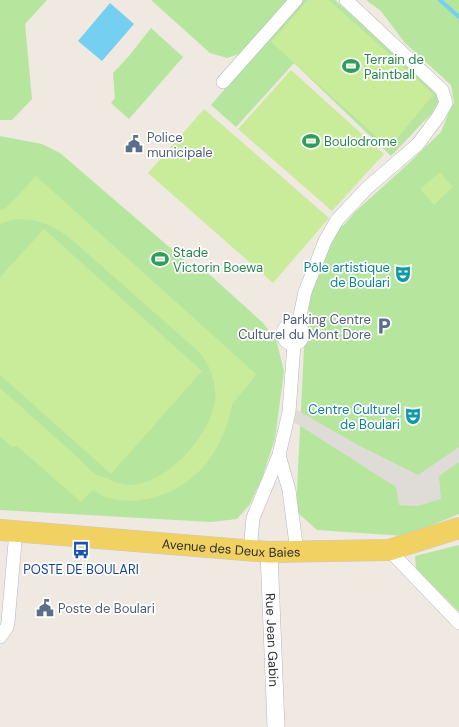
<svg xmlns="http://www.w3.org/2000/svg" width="459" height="727" font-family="'DM Sans',sans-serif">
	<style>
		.green { fill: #b6e59e }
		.pitch { fill: #c9ec9a }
		.plaza { fill: #dfdcd8 }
		.water { fill: #75cff0 }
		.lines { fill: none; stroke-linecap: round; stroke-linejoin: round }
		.stream { stroke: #75cff0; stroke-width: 4 }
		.minor-casing { stroke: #b4b7c1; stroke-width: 14 }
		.tertiary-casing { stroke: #b4b7c1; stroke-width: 18 }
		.primary-casing { stroke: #c9c9c9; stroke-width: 22 }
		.minor { stroke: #fff; stroke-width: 13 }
		.tertiary { stroke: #fff; stroke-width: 17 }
		.primary { stroke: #f2d163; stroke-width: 21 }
		.labels { text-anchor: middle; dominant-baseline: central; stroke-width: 3.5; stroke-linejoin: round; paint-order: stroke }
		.leisure-label { font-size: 13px; fill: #27864d; stroke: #fff; text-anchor: start }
		.service-label { font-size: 13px; fill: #4e5e75; stroke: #fff; text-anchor: start }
		.culture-label { font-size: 13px; fill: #0d838f; stroke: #fff; text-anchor: end }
		.street-label { font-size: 13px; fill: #2e2e2e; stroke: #fff }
		.transit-label { font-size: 13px; fill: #164399; stroke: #fff }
	</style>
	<rect width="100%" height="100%" fill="#efe9e1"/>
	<!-- green -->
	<g class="green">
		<polygon points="0,0 47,0 25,24 32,99 12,120 0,120"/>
		<polygon points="151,0 289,0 245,52 227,58 210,53"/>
		<polygon points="303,0 335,0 434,88 439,101 432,113 391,156 294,63 236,127 211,105"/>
		<polygon points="366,0 459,0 459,514 405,536 317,530 296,511 304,348 309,308 311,296 311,286 340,227 344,225 356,211 407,165 441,132 449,112 454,103 451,85 405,43 381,11"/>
		<polygon points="151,28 183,57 129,119 111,103 115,98 113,73 129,56"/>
		<polygon points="0,136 42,144 60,153 189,264 199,265 262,322 276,339 284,371 275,439 262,478 250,504 237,519 211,522 0,510"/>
		<polygon points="459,545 459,612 416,569 415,556"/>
	</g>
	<!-- pitch -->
	<g class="pitch">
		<polygon points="308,0 329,0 430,91 433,95 389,148 271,42"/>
		<polygon points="291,70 384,154 332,211 238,129"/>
		<polygon points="204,109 329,218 273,283 148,173"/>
		<polygon points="440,172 453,187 434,205 420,189"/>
		<path d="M36 176 256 374C251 382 245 389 239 396 237 399 233 402 232 406 230 409 230 414 229 418 225 432 219 444 211 457 189 489 147 508 109 498 103 497 98 493 93 490L81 502 17 446 12 447 0 436V388C22 408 44 427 66 447 73 453 79 459 86 466 89 468 92 472 95 474 99 476 103 477 107 478 110 480 114 482 118 483 157 495 204 443 213 409 219 390 212 367 199 352L71 239C51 223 25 213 0 224V210L6 208Z"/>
		<polygon points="44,229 202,371 111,474 0,375 0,277"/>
	</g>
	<!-- plaza -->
	<polygon class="plaza" points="295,409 358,445 418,475 459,447 459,462 439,476 441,499 418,506 399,505 396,487 294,422"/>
	<!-- water -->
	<polygon class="water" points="110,3 134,24 102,61 78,41"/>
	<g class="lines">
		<!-- stream -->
		<polyline class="stream" points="440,0 459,17"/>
		<!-- minor casing -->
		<g class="minor-casing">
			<g id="minor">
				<polyline points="223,82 296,0"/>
				<circle cx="293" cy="334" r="10"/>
				<polyline points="298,325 305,292 325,241 337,220 367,188 418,144 438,117 446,103 442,90 346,0"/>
				<polyline points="279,455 289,412 294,344"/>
				<polyline points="389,550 459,623"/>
				<polyline points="250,551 253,518 279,455 289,490 297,552"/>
				<polyline points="0,637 7,627 8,622 16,531"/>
			</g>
		</g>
		<!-- tertiary casing -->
		<g class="tertiary-casing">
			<g id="tertiary">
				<path id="s1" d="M269 552 276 727"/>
			</g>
		</g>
		<!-- primary casing -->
		<g class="primary-casing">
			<g id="primary">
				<path id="s2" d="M0 530 269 552 389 550 459 528"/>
			</g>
		</g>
		<!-- minor -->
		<use href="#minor" class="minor"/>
		<!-- tertiary -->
		<use href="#tertiary" class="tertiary"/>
		<!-- primary -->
		<use href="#primary" class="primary"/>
	</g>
	<!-- icons -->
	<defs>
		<g id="stadium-bare" transform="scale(1.38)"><path d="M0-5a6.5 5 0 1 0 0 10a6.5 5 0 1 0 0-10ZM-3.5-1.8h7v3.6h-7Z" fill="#2e9e5b" stroke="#fff" stroke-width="2.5" paint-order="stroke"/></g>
		<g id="civic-bare" transform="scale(1.38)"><path d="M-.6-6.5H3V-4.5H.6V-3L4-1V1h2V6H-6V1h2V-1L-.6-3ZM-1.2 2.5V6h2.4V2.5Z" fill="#5c6f8a" stroke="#fff" stroke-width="2.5" paint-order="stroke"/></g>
		<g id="theatre-bare" transform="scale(1.38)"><path d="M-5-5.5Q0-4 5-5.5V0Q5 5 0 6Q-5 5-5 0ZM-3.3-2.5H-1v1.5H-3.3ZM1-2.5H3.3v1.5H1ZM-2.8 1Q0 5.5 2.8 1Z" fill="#0f9aa8" stroke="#fff" stroke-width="2.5" paint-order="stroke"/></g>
		<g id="parking-bare" transform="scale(1.38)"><path d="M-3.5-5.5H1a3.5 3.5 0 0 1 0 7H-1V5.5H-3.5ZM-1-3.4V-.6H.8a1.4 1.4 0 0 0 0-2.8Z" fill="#5c6f8a" stroke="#fff" stroke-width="2.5" paint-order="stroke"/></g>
		<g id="bus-bare" transform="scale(1.38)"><path d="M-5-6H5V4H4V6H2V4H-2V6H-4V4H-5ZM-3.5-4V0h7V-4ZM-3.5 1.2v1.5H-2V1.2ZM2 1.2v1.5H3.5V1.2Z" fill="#1a4fb4" stroke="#fff" stroke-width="2.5" paint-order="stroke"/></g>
	</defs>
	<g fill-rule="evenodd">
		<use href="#stadium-bare" x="351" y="66"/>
		<use href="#stadium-bare" x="311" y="141"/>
		<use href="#civic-bare" x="134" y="144"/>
		<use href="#stadium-bare" x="160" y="259"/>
		<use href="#theatre-bare" x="403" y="274"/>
		<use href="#parking-bare" x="384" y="326"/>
		<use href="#theatre-bare" x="413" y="416"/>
		<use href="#bus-bare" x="81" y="550"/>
		<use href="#civic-bare" x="45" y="608"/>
	</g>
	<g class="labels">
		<!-- leisure labels -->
		<g class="leisure-label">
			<text x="364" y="59">Terrain de<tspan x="364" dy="15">Paintball</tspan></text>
			<text x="324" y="141">Boulodrome</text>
			<text x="173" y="252">Stade<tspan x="173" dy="15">Victorin Boewa</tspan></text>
		</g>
		<!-- service labels -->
		<g class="service-label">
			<text x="147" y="137">Police<tspan x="147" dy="15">municipale</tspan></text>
			<text x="371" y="319" text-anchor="end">Parking Centre<tspan x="371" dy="15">Culturel du Mont Dore</tspan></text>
			<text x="58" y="608">Poste de Boulari</text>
		</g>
		<!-- culture labels -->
		<g class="culture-label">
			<text x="390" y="267">Pôle artistique<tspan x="390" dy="15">de Boulari</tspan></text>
			<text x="400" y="409">Centre Culturel<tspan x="400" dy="15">de Boulari</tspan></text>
		</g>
		<!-- street labels -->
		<g class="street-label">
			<text stroke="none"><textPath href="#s2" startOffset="232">Avenue des Deux Baies</textPath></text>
			<text stroke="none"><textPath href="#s1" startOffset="88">Rue Jean Gabin</textPath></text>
		</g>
		<!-- transit labels -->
		<g class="transit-label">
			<text x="81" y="569">POSTE DE BOULARI</text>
		</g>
	</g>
</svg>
